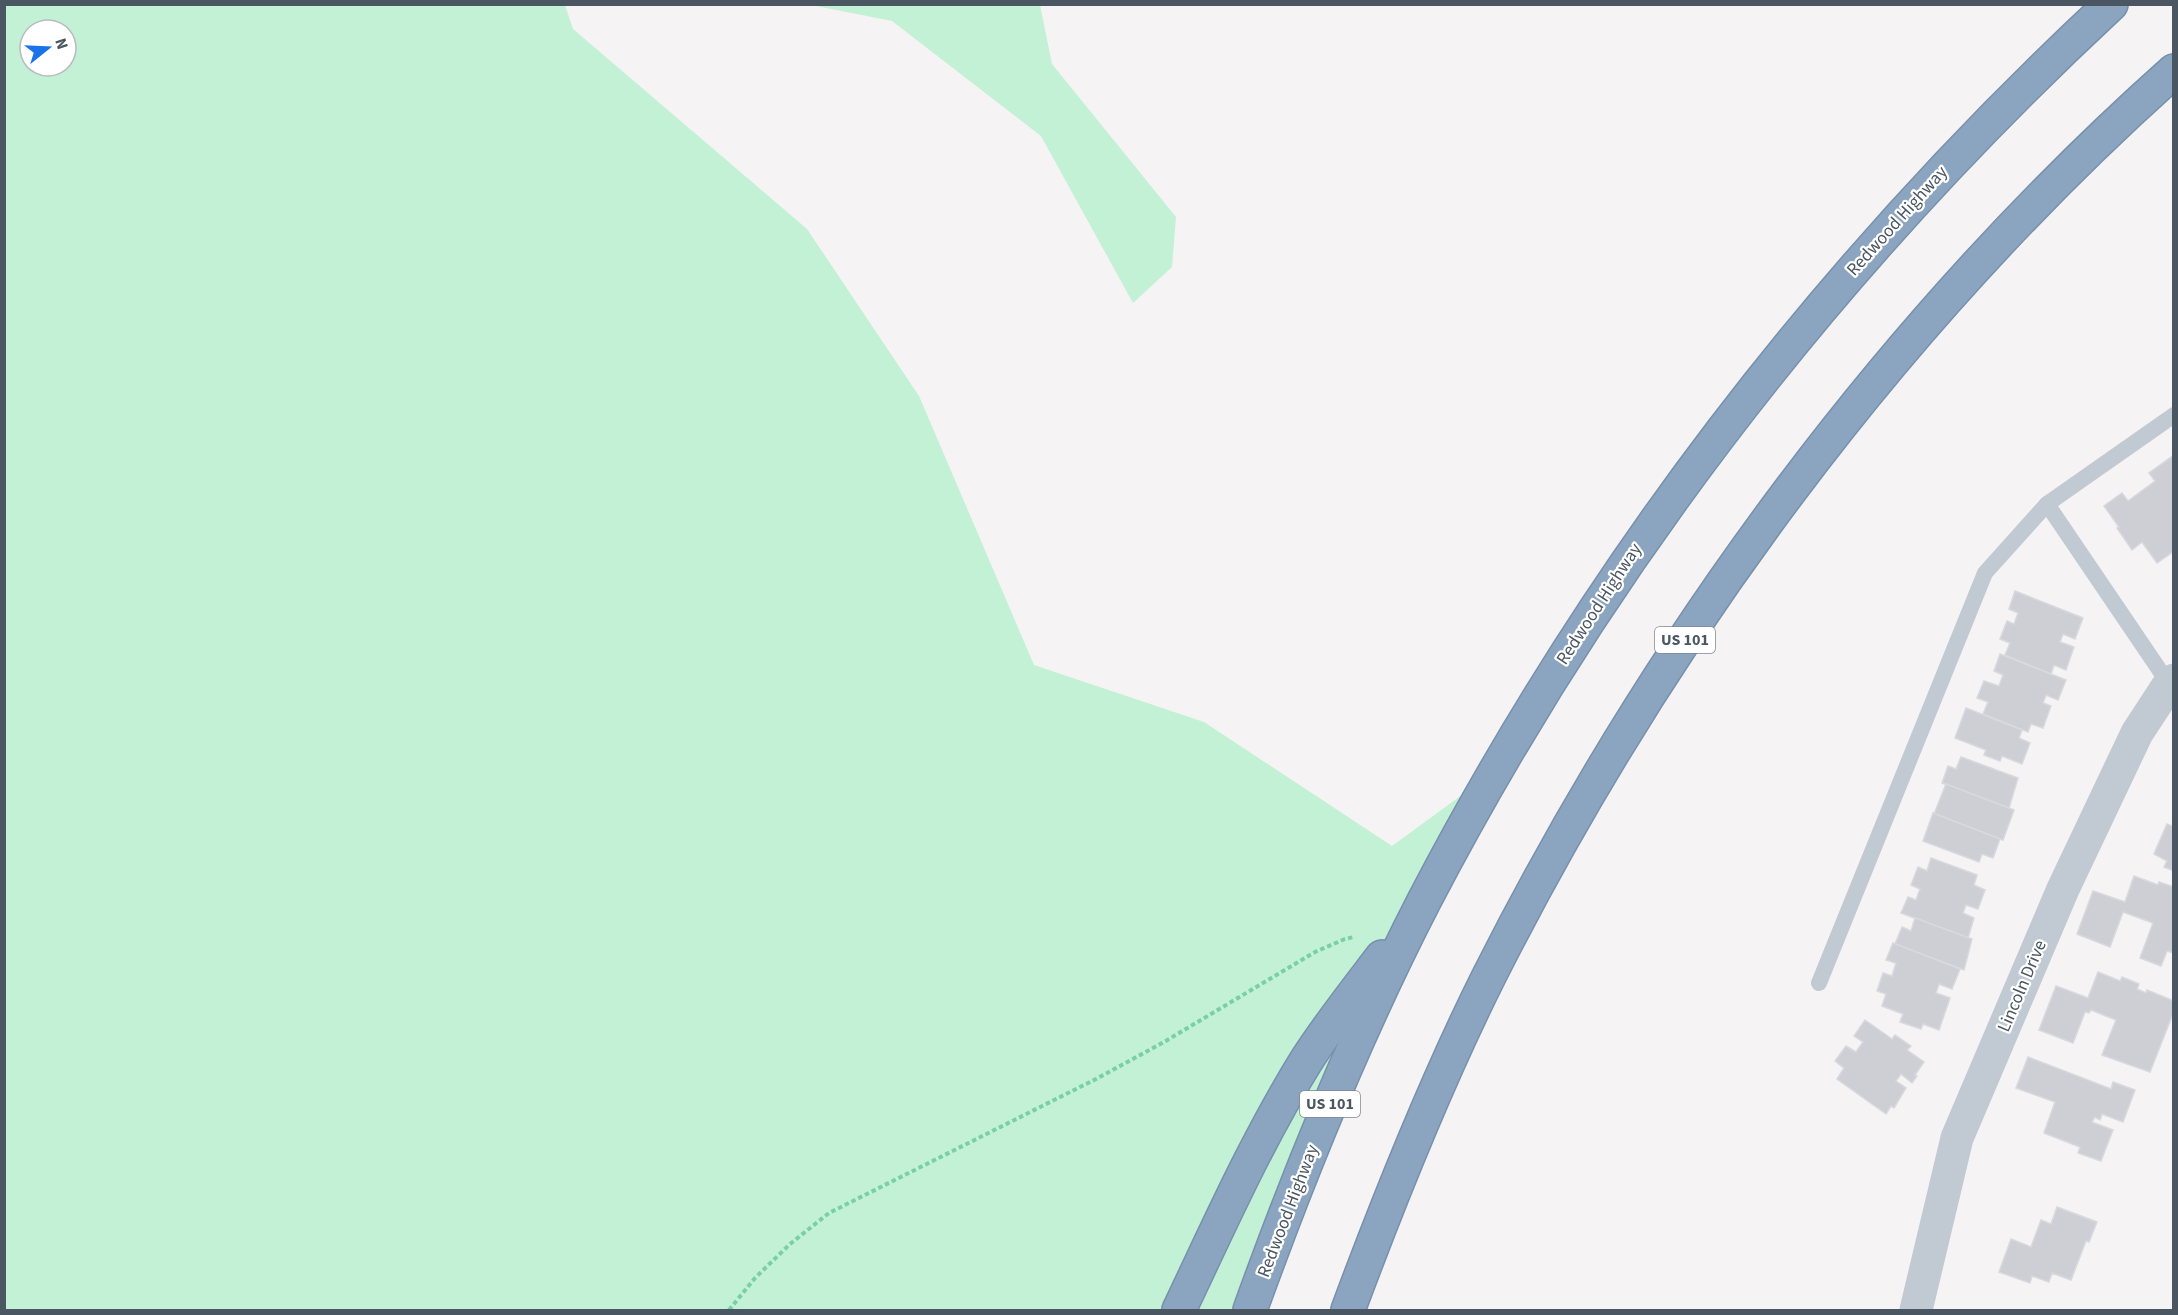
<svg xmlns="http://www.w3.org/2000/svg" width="2178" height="1315" font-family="'Source Sans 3',sans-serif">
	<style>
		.green { fill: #c3f1d5; fill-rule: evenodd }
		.building { fill: #cdcfd5; stroke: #d7d9de; stroke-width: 1.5 }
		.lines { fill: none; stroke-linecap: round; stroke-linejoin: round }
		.highway-casing { stroke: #7690ad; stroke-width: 36 }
		.path { stroke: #7ad0a6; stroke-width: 4; stroke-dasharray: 4.5 3; stroke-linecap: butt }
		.lane { stroke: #c1cad2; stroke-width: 16 }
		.street { stroke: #c1cad2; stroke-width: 33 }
		.highway { stroke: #8ba5c1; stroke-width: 33 }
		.labels { text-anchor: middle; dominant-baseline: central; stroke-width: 4.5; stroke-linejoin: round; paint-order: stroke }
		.shield { fill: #fff; stroke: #808990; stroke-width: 1.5 }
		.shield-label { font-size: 16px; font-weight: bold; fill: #4a5661 }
		.street-label { font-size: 18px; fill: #4a5661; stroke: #fff }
	</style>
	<rect width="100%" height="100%" fill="#f5f3f3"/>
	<!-- green -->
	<g class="green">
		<path d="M5 5H565L573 29 807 229 919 396 1034 665 1204 722 1392 846 1496 770 1250 1310H5ZM30 30H66V66H30Z"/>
		<polygon points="811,5 1040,5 1052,64 1176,217 1172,267 1133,303 1041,136 892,21"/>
	</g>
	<!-- building -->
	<g class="building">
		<polygon points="2174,455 2174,551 2157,563 2142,542 2132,550 2117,528 2119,527 2104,506 2122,493 2128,501 2155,481 2149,473"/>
		<polygon points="2015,591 2083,618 2075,639 2063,634 2060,642 2074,647 2066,670 2054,665 2051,674 2005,655 2010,643 2000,639 2007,621 2014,624 2018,613 2009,609"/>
		<polygon points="2000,654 2066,680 2058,700 2046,695 2043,703 2051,706 2043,728 2031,724 2028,732 1983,714 1988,702 1977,698 1984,681 1999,686 2003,675 1994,671"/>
		<polygon points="1966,708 2022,730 2019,738 2030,743 2022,764 2002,756 2000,761 1984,755 1986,750 1955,738"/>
		<polygon points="1961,757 2018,778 2009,808 1942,783 1948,766 1956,769"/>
		<polygon points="1946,784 2014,810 2003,840 1934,814"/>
		<polygon points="1933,813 2000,839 1993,858 1982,854 1979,862 1923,841"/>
		<polygon points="2167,824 2174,827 2174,871 2164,867 2167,861 2154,854"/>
		<polygon points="1931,858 1977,875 1974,885 1985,890 1978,909 1966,905 1963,913 1974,918 1968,938 1901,913 1908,897 1916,900 1920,889 1911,885 1918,867 1927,871"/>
		<polygon points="2134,876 2158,885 2159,882 2174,887 2174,953 2167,951 2161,966 2140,958 2153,923 2123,912 2110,947 2077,934 2093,891 2125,902"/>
		<polygon points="1915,918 1972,939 1964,970 1895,944 1902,927 1911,931"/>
		<polygon points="1893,943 1960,969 1952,989 1939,984 1936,993 1950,998 1939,1030 1923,1024 1921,1029 1900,1022 1903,1014 1882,1006 1886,994 1877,991 1883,973 1892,976 1896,963 1886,960"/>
		<polygon points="2098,972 2120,981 2122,977 2139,984 2137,989 2146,993 2147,990 2174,1001 2174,1011 2150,1072 2102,1055 2116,1020 2091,1010 2089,1013 2085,1012 2073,1043 2039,1030 2056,986 2088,998"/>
		<polygon points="1865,1020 1892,1039 1895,1035 1911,1046 1907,1050 1924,1062 1915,1075 1917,1076 1912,1083 1901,1074 1896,1081 1906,1088 1894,1108 1891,1106 1886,1114 1837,1079 1844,1068 1835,1061 1846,1046 1856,1052 1863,1042 1854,1036"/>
		<polygon points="2028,1057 2111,1089 2113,1082 2135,1090 2123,1122 2102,1114 2100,1120 2095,1117 2092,1122 2113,1130 2101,1161 2078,1153 2080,1147 2044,1133 2055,1102 2016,1088"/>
		<polygon points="2057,1207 2097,1222 2089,1242 2086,1241 2071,1280 2052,1273 2049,1282 2032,1276 2030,1283 1999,1272 2011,1239 2031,1247 2041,1220 2051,1224"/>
	</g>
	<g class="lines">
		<!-- highway casing -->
		<g class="highway-casing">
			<g id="highway">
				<path d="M1179 1310C1219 1226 1257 1140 1306 1061 1329 1025 1356 991 1382 957"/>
				<path d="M1250 1310C1300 1171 1356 1033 1424 901 1601 561 1830 265 2111 4"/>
				<path d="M1348 1310C1390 1197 1435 1084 1489 976 1659 639 1891 323 2174 71"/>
			</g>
		</g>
		<!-- path -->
		<polyline class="path" points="729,1310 755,1278 790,1244 829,1213 1096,1079 1164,1042 1315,952 1345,939 1354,937"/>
		<!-- lane -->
		<g class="lane">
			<polyline points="2169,684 2047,504 2174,415"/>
			<polyline points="1819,983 1985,573 2047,504"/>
		</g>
		<!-- street -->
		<polyline class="street" points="1916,1310 1957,1138 2063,889 2137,733 2169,684 2174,680"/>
		<!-- highway -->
		<use href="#highway" class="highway"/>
	</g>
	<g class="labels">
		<!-- shield labels -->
		<g class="shield">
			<rect x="1655" y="627" width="60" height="26" rx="4.5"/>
			<rect x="1300" y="1091" width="60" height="26" rx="4.5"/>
		</g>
		<g class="shield-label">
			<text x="1685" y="640">US 101</text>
			<text x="1330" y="1104">US 101</text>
		</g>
		<!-- street labels -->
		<g class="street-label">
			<text transform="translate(1897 221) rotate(-48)">Redwood Highway</text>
			<text transform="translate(1599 604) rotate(-57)">Redwood Highway</text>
			<text transform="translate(2022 986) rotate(-67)">Lincoln Drive</text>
			<text transform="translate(1288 1211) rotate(-69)">Redwood Highway</text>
		</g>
	</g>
	<!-- border -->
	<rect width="2178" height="1315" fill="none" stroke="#4a5661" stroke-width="12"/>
	<!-- north arrow -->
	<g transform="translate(48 48) rotate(72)"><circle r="28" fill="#ffffff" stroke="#b7bbc0" stroke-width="1.5"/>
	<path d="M0-4.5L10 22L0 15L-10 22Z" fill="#1a73e8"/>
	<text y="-9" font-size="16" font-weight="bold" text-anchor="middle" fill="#4a5661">N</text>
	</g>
</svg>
